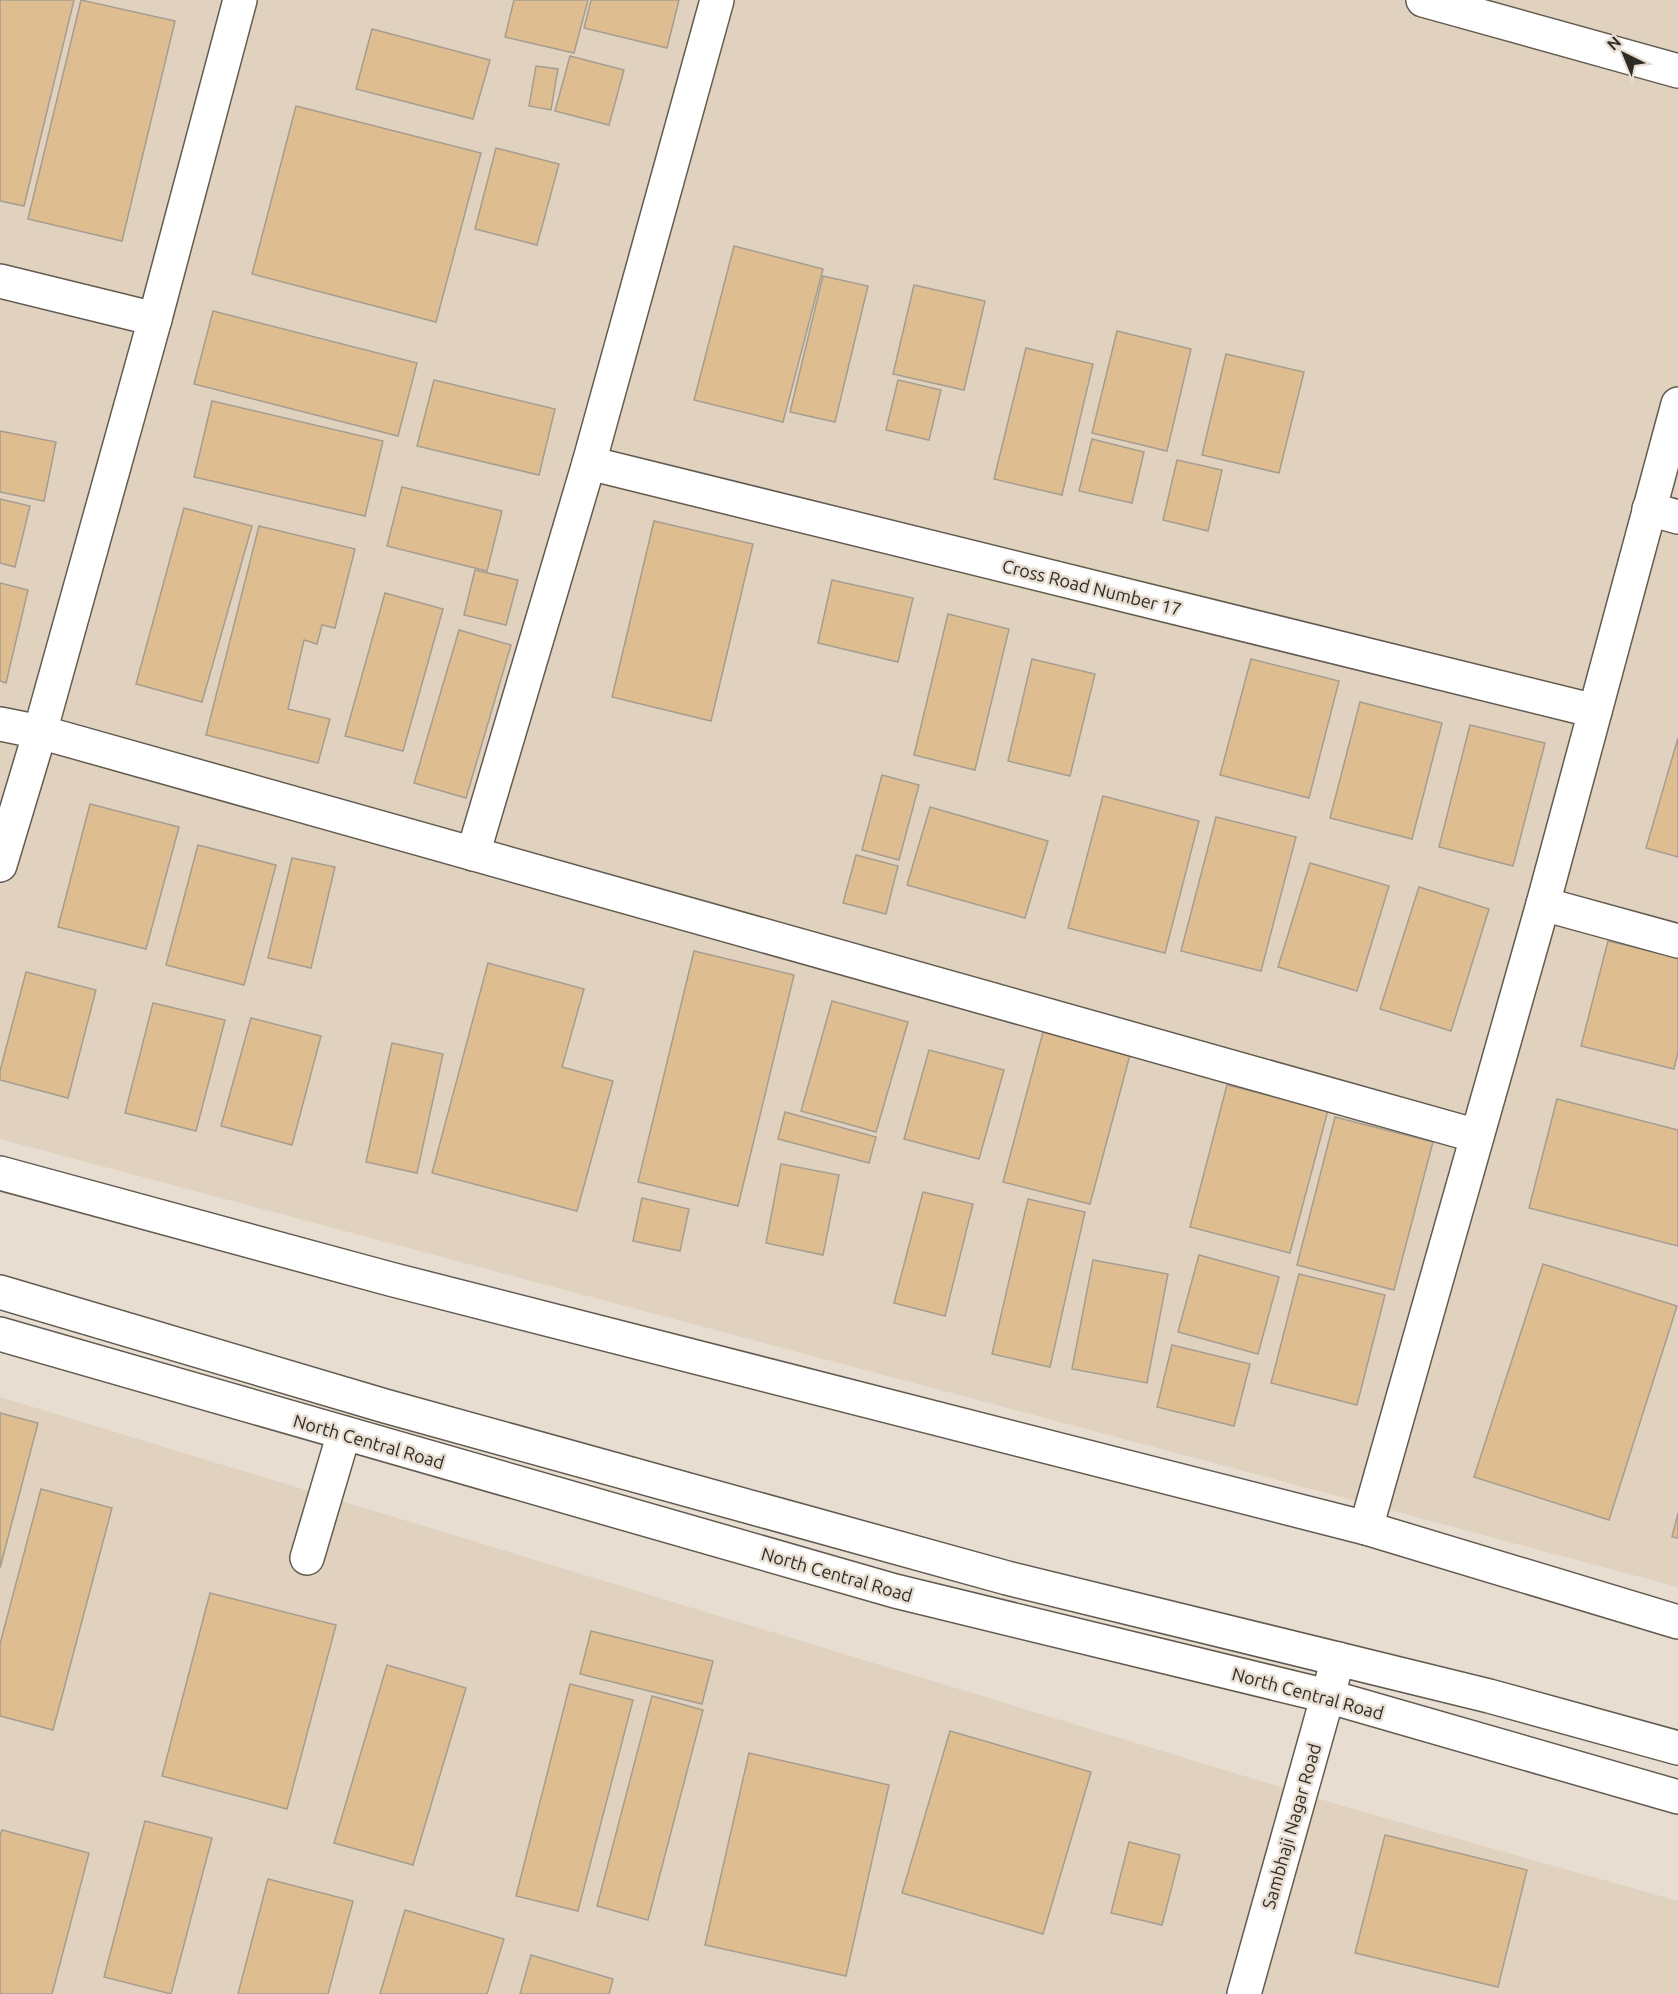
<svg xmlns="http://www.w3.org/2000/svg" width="1678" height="1994" font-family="Ubuntu,sans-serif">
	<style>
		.built { fill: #e0d2bf }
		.building { fill: #debd91; stroke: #a69d90; stroke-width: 1.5 }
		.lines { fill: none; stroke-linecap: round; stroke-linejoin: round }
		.minor-casing { stroke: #635b4f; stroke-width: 36 }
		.major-casing { stroke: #635b4f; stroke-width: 36 }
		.minor { stroke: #fff; stroke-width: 33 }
		.major { stroke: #fff; stroke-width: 33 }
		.labels { text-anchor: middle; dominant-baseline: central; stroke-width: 5; stroke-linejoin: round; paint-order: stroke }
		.street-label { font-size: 18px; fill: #2f2b27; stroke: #e7ddd0 }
	</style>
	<rect width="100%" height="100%" fill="#e7ddd0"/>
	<!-- built -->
	<g class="built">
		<polygon points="0,0 1678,0 1678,1587 0,1139"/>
		<polygon points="0,1397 1346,1807 1678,1901 1678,1994 0,1994"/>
	</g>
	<!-- building -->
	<g class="building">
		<polygon points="0,0 74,0 24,206 0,201"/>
		<polygon points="81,0 175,21 122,241 28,219"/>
		<polygon points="514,0 588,0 574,53 505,37"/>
		<polygon points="591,0 679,0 667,48 584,28"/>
		<polygon points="372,29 490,60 473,119 356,89"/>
		<polygon points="570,56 624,70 609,125 555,111"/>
		<polygon points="536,66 558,69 551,110 529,106"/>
		<polygon points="296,106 481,153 436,322 252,274"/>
		<polygon points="496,148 559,164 537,245 475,229"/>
		<polygon points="734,246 823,269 783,422 694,400"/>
		<polygon points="823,276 868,286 835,422 790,412"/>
		<polygon points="914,285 985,301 964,390 893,374"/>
		<polygon points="213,311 417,363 398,436 194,384"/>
		<polygon points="1117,331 1191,349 1167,451 1092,433"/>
		<polygon points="1026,348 1093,364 1062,495 994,479"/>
		<polygon points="1226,354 1304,372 1279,473 1202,455"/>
		<polygon points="434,380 555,409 539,475 417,446"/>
		<polygon points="898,380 941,390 929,440 886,430"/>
		<polygon points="212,401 383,441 365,516 194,477"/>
		<polygon points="0,431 56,442 44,501 0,492"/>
		<polygon points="1092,439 1144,452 1132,503 1079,491"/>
		<polygon points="1177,460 1222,470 1208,531 1163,520"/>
		<polygon points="402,487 502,511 487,571 387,546"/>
		<polygon points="0,499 30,506 15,567 0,563"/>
		<polygon points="184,508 252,526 202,702 136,684"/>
		<polygon points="654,521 753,544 711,721 612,697"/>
		<polygon points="259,526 355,549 335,628 322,625 317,644 304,640 288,709 330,719 318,763 206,735"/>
		<polygon points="475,570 518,580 506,625 464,615"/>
		<polygon points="832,580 913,598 898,662 818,643"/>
		<polygon points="0,583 28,590 6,683 0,681"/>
		<polygon points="385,593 443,609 403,751 345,736"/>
		<polygon points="948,614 1009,629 975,770 914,755"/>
		<polygon points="459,630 511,645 466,798 414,783"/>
		<polygon points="1032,659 1095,674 1070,776 1008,761"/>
		<polygon points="1251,659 1339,681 1309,798 1220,775"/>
		<polygon points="1360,702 1442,723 1412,839 1330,818"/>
		<polygon points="1470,725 1545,743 1513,866 1439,847"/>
		<polygon points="1678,738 1678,857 1646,848"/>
		<polygon points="882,775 919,785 899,860 862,850"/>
		<polygon points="1103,796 1199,821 1165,953 1068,928"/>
		<polygon points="90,804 179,827 146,949 58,927"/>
		<polygon points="930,807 1048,841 1025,918 907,885"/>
		<polygon points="1216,817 1296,837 1261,971 1181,951"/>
		<polygon points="198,845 276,865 244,985 166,965"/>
		<polygon points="856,855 898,866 886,914 843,903"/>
		<polygon points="292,858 335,867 311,968 268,958"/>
		<polygon points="1310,863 1389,886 1357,991 1278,967"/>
		<polygon points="1419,887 1489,909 1451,1031 1380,1009"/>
		<polygon points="1608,941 1678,958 1678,1052 1674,1069 1581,1046"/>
		<polygon points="694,951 794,975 738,1206 638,1182"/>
		<polygon points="488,963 584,989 562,1067 613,1081 577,1211 432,1173"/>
		<polygon points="26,972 96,990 68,1098 0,1080 0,1071"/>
		<polygon points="832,1001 908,1022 876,1132 801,1111"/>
		<polygon points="153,1003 225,1020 196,1131 125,1113"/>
		<polygon points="251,1018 321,1036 292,1145 221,1126"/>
		<polygon points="1043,1032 1130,1055 1090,1204 1003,1182"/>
		<polygon points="392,1043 443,1054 417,1173 366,1162"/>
		<polygon points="929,1050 1004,1070 979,1159 904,1139"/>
		<polygon points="1227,1085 1328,1110 1290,1253 1190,1227"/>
		<polygon points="1557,1099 1678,1130 1678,1246 1529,1208"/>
		<polygon points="785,1112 876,1137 869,1163 778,1139"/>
		<polygon points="1335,1117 1433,1142 1394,1290 1297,1265"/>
		<polygon points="781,1164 839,1175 823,1255 766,1243"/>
		<polygon points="923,1192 973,1204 945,1316 894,1303"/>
		<polygon points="642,1198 689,1209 680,1251 633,1241"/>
		<polygon points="1028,1199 1085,1212 1050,1367 992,1354"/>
		<polygon points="1199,1255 1279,1277 1258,1354 1178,1332"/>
		<polygon points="1093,1260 1168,1274 1147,1383 1072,1369"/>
		<polygon points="1543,1264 1677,1306 1609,1520 1474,1477"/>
		<polygon points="1299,1274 1385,1295 1357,1405 1271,1383"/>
		<polygon points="1172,1345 1250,1364 1234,1426 1157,1407"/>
		<polygon points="0,1413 38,1423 0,1568"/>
		<polygon points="41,1489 112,1508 53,1730 0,1716 0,1644"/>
		<polygon points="1678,1513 1678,1538 1672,1537"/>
		<polygon points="210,1593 336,1625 287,1809 162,1776"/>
		<polygon points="591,1631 713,1661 702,1704 580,1674"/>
		<polygon points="387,1665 466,1688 413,1865 334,1843"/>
		<polygon points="570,1684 633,1700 578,1911 516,1896"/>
		<polygon points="652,1696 703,1710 648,1920 597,1906"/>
		<polygon points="950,1731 1091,1772 1043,1934 902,1893"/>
		<polygon points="749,1753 889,1785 846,1976 705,1945"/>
		<polygon points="145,1821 212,1838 171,1994 104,1977"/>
		<polygon points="2,1830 89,1853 52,1994 0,1994 0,1836"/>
		<polygon points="1385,1835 1527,1870 1498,1987 1355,1953"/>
		<polygon points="1129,1842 1180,1855 1162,1925 1111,1913"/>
		<polygon points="268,1879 353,1901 328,1994 238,1994"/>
		<polygon points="405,1910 504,1939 487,1994 380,1994"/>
		<polygon points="531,1955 613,1979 609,1994 520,1994"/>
	</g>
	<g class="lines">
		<!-- minor casing -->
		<g class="minor-casing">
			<g id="minor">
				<polyline points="1423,0 1678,71"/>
				<polyline points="0,281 155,319 40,732 1477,1136"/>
				<polyline points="155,319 240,0"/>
				<polyline points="589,463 1595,711"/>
				<polyline points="1649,509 1678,517"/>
				<polyline points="0,724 40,732 0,865"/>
				<polyline points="473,854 589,463 717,0"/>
				<polyline points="1543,904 1678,941"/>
				<polyline points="0,1173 390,1279 1366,1528 1678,1622"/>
				<polyline points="1366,1528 1543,904 1678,404"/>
				<polyline points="307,1558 344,1433"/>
				<polyline points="1244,1994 1338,1659"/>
			</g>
		</g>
		<!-- major casing -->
		<g class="major-casing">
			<g id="major">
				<polyline points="0,1292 385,1406 1007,1578 1489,1696 1678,1748"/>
				<polyline points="0,1334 895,1591 1327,1696 1678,1797"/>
			</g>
		</g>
		<!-- minor -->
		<use href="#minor" class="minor"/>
		<!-- major -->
		<use href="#major" class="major"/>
	</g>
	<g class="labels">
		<!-- street labels -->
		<g class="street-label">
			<text transform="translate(1092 587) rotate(14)">Cross Road Number 17</text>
			<text transform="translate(369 1441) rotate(16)">North Central Road</text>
			<text transform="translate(837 1574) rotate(16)">North Central Road</text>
			<text transform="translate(1308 1693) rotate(15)">North Central Road</text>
			<text transform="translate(1291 1826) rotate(-74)">Sambhaji Nagar Road</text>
		</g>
	</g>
	<!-- north arrow -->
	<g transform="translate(1624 54) rotate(317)" stroke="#e7ddd0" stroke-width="4.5" paint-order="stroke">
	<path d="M0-4.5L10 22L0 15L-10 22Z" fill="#2f2b27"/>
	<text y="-9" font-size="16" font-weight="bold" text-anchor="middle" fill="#2f2b27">N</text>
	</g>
</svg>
